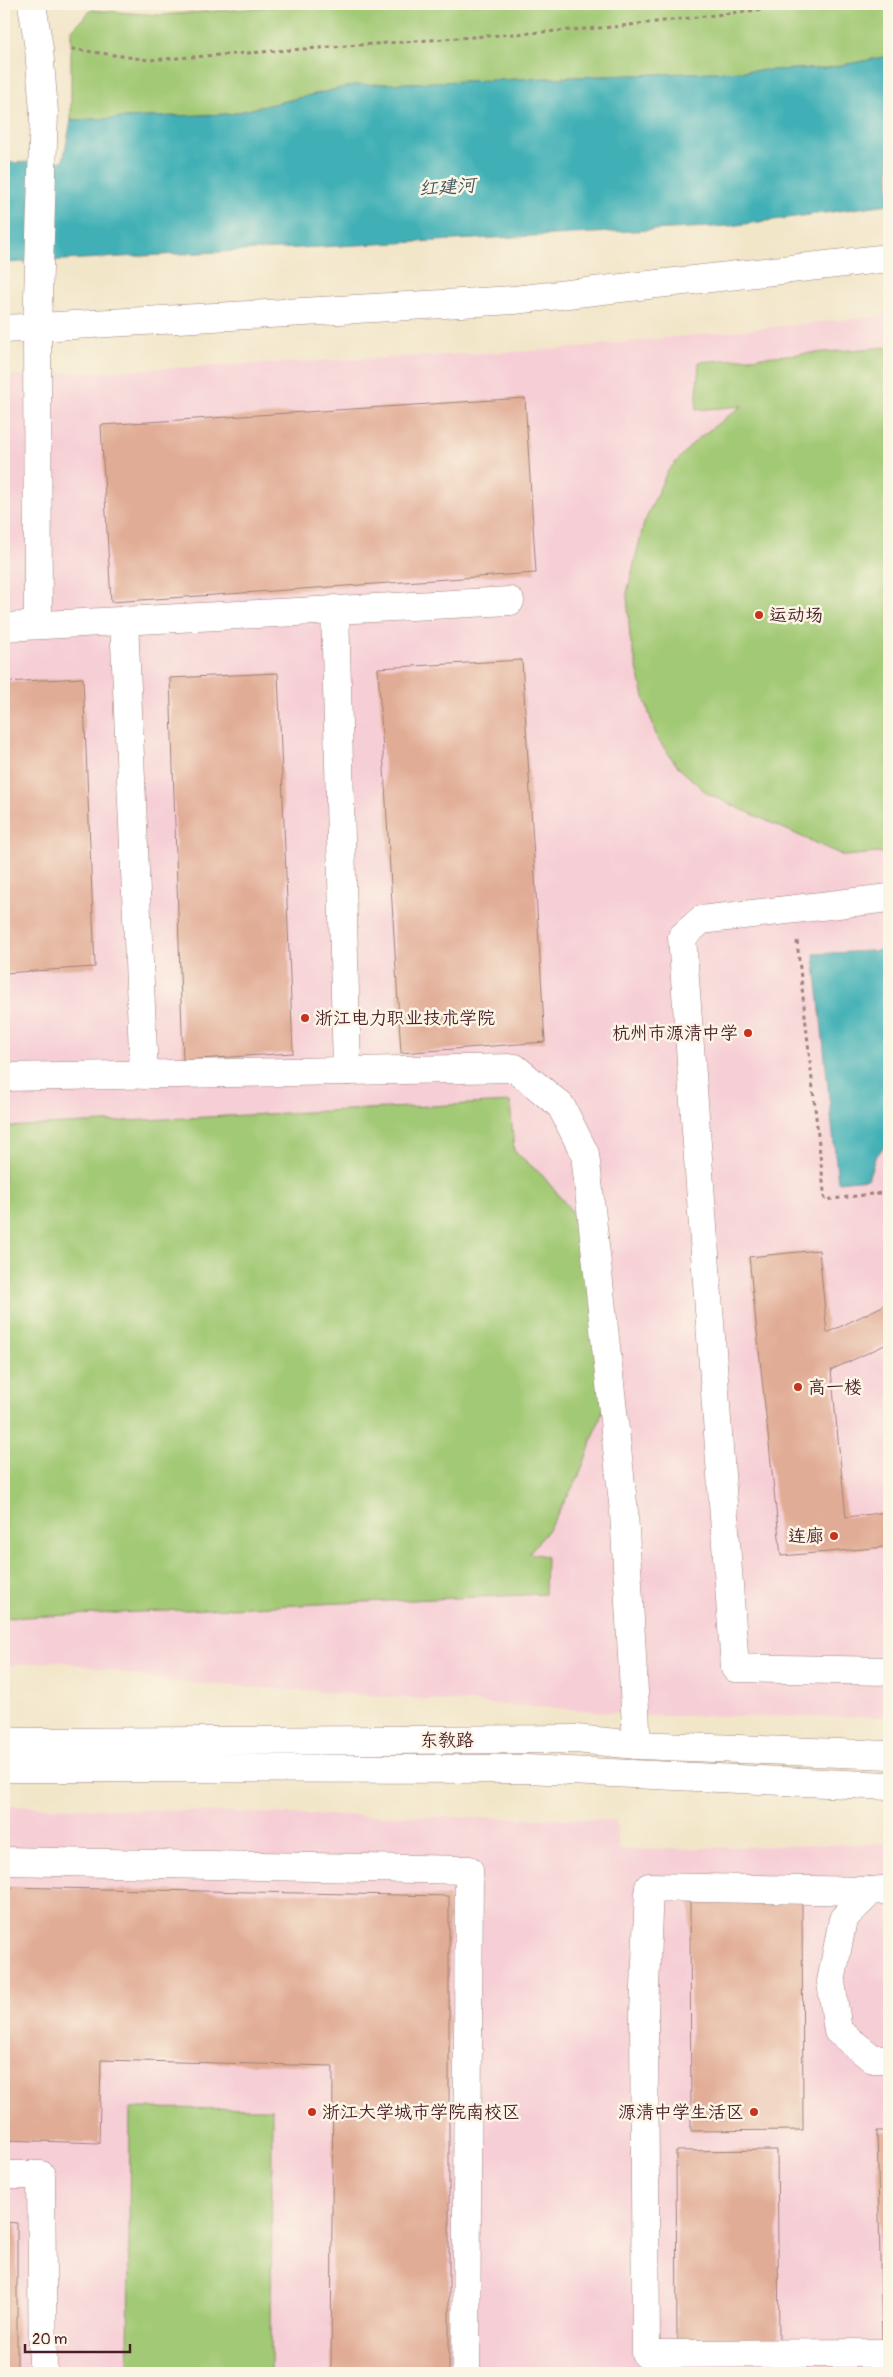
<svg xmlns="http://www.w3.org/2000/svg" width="893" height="2377" font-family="Pangolin,'LXGW WenKai TC',sans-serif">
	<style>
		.built { fill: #f6cfd6 }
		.green { fill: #a2c974; stroke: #767450 }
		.water { fill: #3fb0b6; stroke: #446870 }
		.building { fill: #e1ac95 }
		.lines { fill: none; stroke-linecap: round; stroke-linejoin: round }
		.minor-casing { stroke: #9e827a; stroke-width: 29 }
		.path { stroke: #9e827a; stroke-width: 3; stroke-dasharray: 4 4; stroke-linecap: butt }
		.minor { stroke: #fff; stroke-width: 28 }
		.poi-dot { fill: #c8321e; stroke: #fcf5e5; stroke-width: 2 }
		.labels { text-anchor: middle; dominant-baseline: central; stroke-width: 5; stroke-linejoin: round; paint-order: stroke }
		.poi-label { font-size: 18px; fill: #4a1f2b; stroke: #fcf5e5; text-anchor: start }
		.street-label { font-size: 18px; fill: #4a1f2b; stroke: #fcf5e5 }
		.water-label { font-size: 19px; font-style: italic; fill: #465963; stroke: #fcf5e5 }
	</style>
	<rect width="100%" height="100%" fill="#fcf5e5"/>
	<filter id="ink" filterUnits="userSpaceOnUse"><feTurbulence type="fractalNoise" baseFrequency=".02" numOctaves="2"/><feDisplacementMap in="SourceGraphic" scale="10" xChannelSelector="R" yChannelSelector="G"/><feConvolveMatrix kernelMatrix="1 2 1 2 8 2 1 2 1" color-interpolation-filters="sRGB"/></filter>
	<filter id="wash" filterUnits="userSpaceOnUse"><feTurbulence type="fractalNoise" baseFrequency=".0096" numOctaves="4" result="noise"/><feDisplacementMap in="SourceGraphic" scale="20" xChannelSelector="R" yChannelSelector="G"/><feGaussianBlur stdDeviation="1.12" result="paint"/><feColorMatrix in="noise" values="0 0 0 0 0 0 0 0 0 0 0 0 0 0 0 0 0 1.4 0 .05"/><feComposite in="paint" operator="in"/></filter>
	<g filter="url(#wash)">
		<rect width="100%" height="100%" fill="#f2e6c9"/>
		<!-- built -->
		<g class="built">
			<polygon points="889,315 889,1717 664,1716 167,1681 59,1661 4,1666 4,376 550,350"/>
			<polygon points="4,1806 331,1815 616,1820 619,1850 889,1843 889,2373 4,2373"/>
		</g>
		<!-- green -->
		<g class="green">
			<polygon points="314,4 889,4 889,56 827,68 354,85 230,114 71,120 71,31 91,10 160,15"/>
			<polygon points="889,347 889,852 844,856 708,794 678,767 657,738 644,697 630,638 627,593 644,523 667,472 696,440 742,406 696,410 699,362"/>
			<polygon points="510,1102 514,1151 542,1175 569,1208 585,1234 605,1405 579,1476 550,1527 529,1553 546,1556 545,1594 4,1618 4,1127"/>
			<polygon points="130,2108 272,2109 271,2373 128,2373"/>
		</g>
		<!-- water -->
		<g class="water">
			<polygon points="889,56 889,204 730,226 4,263 4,163 63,161 71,120 230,114 354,85 827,68"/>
			<polygon points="889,950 889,1140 875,1158 868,1179 838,1182 814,954"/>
		</g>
		<g id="blocks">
			<!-- building -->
			<g class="building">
				<polygon points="525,398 536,573 111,602 101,425"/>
				<polygon points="522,660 545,1042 401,1053 378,668"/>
				<polygon points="278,673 293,1053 183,1060 170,678"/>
				<polygon points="83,678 95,967 4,973 4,682"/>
				<polygon points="819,1250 827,1333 889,1303 889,1343 831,1370 846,1517 889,1512 889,1557 886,1547 781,1556 749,1257"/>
				<polygon points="4,1887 449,1896 449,2373 331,2373 333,2066 101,2060 99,2143 4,2140"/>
				<polygon points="690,1900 802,1900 803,2130 691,2131"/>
				<polygon points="877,2131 889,2131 889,2343 882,2343"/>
				<polygon points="777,2150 779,2341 677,2341 676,2151"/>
				<polygon points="4,2222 17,2223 17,2373 4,2373"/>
			</g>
		</g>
	</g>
	<g filter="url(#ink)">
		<use href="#blocks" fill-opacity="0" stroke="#9e827a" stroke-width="1"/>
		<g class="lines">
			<!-- minor casing -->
			<g class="minor-casing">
				<g id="minor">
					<polyline points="32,4 39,49 44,112 37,329 38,624"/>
					<polyline points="4,329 514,300 889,258"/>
					<polyline points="335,609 347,1071"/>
					<polyline points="124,620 144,1075"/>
					<polyline points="4,627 510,601"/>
					<polyline points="889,898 701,920 682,937 735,1668 889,1671"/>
					<polyline points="4,1077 515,1068 561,1106 585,1154 624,1512 637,1745"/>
					<polyline points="4,1742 576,1739 637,1745 889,1755"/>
					<polyline points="4,1768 527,1769 889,1786"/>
					<polyline points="4,1861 469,1870 466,2373"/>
					<polyline points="882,1890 871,1891 843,1919 831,1982 838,2031 873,2059 889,2059"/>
					<polyline points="871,1891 649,1887 644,2013 646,2354 889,2353"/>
					<polyline points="4,2175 41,2175 43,2373"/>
				</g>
			</g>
			<!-- path -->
			<g class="path">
				<polyline points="72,49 149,60 613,27 808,4"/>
				<polyline points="797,941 825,1200 889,1192"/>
			</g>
			<!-- minor -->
			<use href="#minor" class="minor"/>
		</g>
	</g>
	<!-- markers -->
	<g class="poi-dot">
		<circle cx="759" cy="615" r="5"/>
		<circle cx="305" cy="1018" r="5"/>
		<circle cx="748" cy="1033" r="5"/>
		<circle cx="798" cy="1387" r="5"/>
		<circle cx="834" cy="1536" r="5"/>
		<circle cx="312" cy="2112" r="5"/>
		<circle cx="754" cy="2112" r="5"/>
	</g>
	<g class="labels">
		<!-- poi labels -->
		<g class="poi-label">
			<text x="769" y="615">运动场</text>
			<text x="315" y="1018">浙江电力职业技术学院</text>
			<text x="738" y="1033" text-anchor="end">杭州市源清中学</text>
			<text x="808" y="1387">高一楼</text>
			<text x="824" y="1536" text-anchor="end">连廊</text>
			<text x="322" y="2112">浙江大学城市学院南校区</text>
			<text x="744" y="2112" text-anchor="end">源清中学生活区</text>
		</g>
		<!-- street labels -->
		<g class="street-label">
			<text x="447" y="1740">东教路</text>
		</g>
		<!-- water labels -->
		<g class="water-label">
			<text transform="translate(447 187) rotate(-4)">红建河</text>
		</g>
	</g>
	<!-- margin -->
	<rect width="893" height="2377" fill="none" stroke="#fcf5e5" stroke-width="20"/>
	<!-- scale -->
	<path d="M25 2344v8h105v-8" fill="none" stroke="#4a1f2b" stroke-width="2.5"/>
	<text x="32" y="2344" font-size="15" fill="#4a1f2b" stroke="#fcf5e5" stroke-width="4" paint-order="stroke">20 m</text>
</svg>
